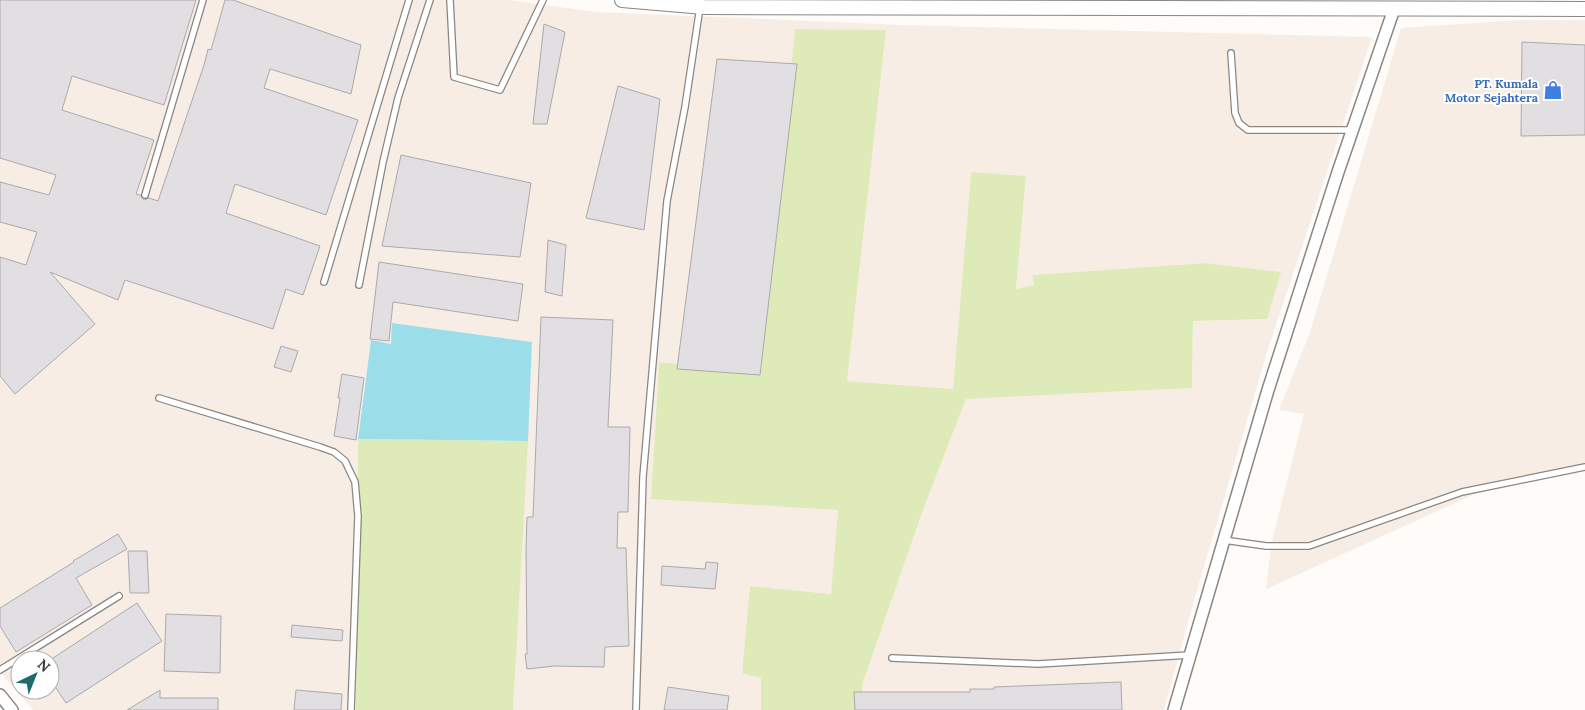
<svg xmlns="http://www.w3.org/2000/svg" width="1585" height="710" font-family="Lora,serif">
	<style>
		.built { fill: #f7ede5; fill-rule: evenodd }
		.green { fill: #deeab8 }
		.water { fill: #9bdee9 }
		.building { fill: #e1dfe2; stroke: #aba9ac }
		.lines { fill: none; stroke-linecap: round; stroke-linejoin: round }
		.service-casing { stroke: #898683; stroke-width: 8 }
		.minor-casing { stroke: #898683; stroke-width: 14 }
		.tertiary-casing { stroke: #898683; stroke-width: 16 }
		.service { stroke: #fff; stroke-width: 5.5 }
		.minor { stroke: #fff; stroke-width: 11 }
		.tertiary { stroke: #fff; stroke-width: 14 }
		.labels { text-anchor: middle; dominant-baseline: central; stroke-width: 4; stroke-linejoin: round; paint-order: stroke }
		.shop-label { font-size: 12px; font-weight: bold; fill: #366cbe; stroke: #fff; text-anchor: end }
	</style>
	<rect width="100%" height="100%" fill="#fefbf8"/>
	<!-- built -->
	<g class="built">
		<path d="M0 0H508L597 12 902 25 1372 37 1268 349 1195 597 1164 710H864L862 685 923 510 966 399 1192 388 1193 321 1267 319 1280 272 1206 263 1032 275 1034 285 1016 289 1026 177 971 172 953 389 847 381 886 30 795 29 761 372 659 362 651 499 838 510 831 594 750 586 742 673 761 677V710H513L532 342 393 323 391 344 371 341 358 439 356 710H33L0 672ZM20 660H50V690H20Z"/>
		<polygon points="1520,20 1585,20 1585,469 1475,494 1266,589 1271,545 1304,414 1279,410 1310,332 1401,28"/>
	</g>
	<!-- green -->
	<g class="green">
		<polygon points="795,29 886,30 847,381 953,389 971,172 1026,176 1016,289 1034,285 1032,275 1206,263 1281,272 1267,319 1193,321 1192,388 966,399 923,510 862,685 864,710 761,710 761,678 742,673 750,586 831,594 838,510 651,499 659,362 761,372"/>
		<polygon points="358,439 528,441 513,710 356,710"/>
	</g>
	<!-- water -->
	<polygon class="water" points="392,323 532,342 528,441 358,439 371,340 391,344"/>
	<!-- building -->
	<g class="building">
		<polygon points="0,0 196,0 164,105 72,76 62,110 154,140 136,194 140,195 144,200 149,198 158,201 204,65 208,49 211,50 225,0 233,0 361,45 351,94 270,69 264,88 358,120 326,215 235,184 226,213 320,246 303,295 286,289 273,329 125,280 118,300 50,272 95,324 15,394 0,376 0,257 26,265 37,232 0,222 0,182 49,195 56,175 0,158"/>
		<polygon points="544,24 565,32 547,124 533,124"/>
		<polygon points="1522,42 1585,45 1585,135 1521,136"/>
		<polygon points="717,59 797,64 760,375 677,369"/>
		<polygon points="618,86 660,99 644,230 586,218"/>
		<polygon points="401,155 531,183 520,257 382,246"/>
		<polygon points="548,240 566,245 562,296 545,292"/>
		<polygon points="379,262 523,284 518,321 393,302 389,341 370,339"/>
		<polygon points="541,317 613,320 608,427 630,427 628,512 618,512 617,548 626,548 629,646 605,647 604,667 555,666 527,669 525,654 527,654 526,549 527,517 533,517"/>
		<polygon points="281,346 298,351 291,372 274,367"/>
		<polygon points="342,374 364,378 356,440 334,436 340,398 338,398"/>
		<polygon points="118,534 127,549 76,578 92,605 16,652 0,626 0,608 74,562 73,561"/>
		<polygon points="128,551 147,551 149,593 130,593"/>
		<polygon points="706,562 718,563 715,589 661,585 662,566 705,569"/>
		<polygon points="137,603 162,641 66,703 50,679 50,660"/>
		<polygon points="166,614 221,616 220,673 164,671"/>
		<polygon points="292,625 343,630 342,641 291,637"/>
		<polygon points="1121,682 1122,710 855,710 854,692 970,692 970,689 994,689 994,687"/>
		<polygon points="668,687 729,696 727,710 664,710"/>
		<polygon points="160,690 160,698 218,698 218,710 127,710"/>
		<polygon points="296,690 342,694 341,710 294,710"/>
	</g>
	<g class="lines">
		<!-- service casing -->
		<g class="service-casing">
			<g id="service">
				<polyline points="450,0 454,77 500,90 543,0"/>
				<polyline points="1231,53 1235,113 1239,123 1248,130 1352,130"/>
				<polyline points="145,195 203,0"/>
				<polyline points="324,282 409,0"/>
				<polyline points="359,285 383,162 398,98 430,0"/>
				<polyline points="159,398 320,447 334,452 345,461 355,482 358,516 351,710"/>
				<polyline points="1224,540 1266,546 1309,546 1462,492 1585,467"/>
				<polyline points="892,658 1038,664 1190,655"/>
				<polyline points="0,670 119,596"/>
				<polyline points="636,710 643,477 667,201 685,107 700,7"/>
			</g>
		</g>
		<!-- minor casing -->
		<g class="minor-casing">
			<g id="minor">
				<polyline points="0,695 12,710"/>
				<polyline points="1174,710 1268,390 1338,172 1394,9"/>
			</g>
		</g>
		<!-- tertiary casing -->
		<g class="tertiary-casing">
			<polyline id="tertiary" points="622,0 704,7 1585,9"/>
		</g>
		<!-- service -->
		<use href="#service" class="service"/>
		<!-- minor -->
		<use href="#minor" class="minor"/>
		<!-- tertiary -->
		<use href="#tertiary" class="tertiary"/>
	</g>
	<!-- icons -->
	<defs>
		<g id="shop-bare" transform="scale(1.5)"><path d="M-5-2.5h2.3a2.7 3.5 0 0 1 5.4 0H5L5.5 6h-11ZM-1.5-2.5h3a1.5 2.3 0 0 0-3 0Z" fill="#3f7fe0" stroke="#fff" stroke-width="2.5" paint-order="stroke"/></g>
	</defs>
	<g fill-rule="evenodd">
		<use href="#shop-bare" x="1553" y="90"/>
	</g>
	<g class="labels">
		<!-- shop labels -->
		<g class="shop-label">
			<text x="1538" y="83">PT. Kumala<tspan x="1538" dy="14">Motor Sejahtera</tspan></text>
		</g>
	</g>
	<!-- north arrow -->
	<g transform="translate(35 675) rotate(43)"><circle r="24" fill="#ffffff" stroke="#b0afaf"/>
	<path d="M0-4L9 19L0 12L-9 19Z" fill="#1e6b6d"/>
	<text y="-8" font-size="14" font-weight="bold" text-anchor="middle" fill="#393837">N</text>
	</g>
</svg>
